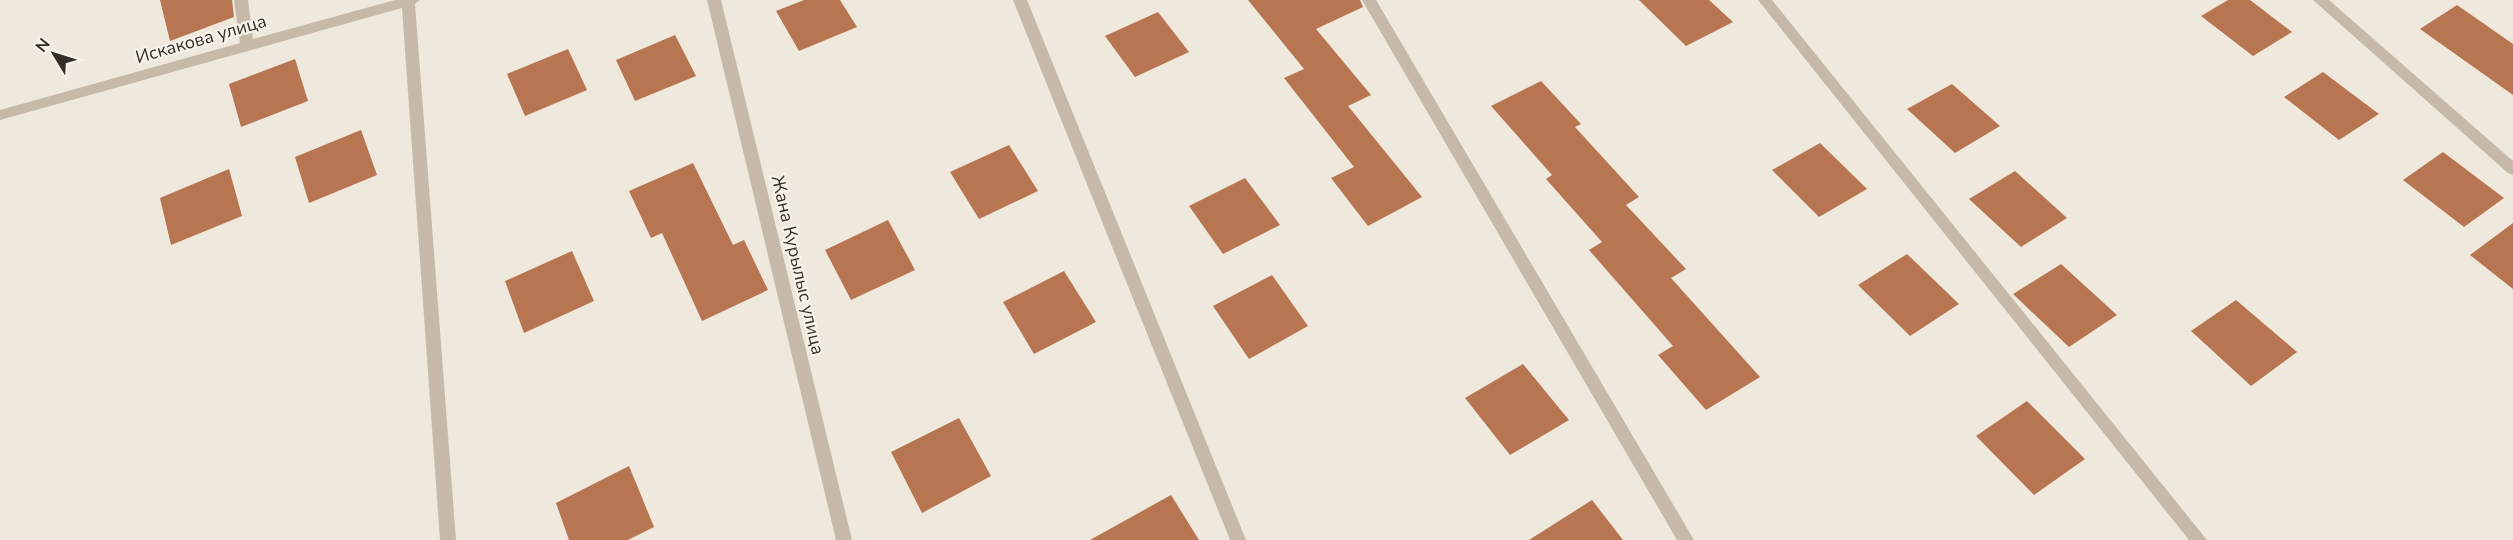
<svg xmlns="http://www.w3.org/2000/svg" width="2513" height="540" font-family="'Nunito Sans',sans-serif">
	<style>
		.building { fill: #b87551 }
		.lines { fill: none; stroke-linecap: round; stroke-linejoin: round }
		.street { fill: #c6b9aa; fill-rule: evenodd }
		.labels { text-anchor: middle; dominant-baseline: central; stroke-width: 4.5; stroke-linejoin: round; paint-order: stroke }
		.street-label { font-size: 18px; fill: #342d28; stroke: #f7f2e8 }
	</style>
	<rect width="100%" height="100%" fill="#efe8dc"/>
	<!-- building -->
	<g class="building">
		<polygon points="160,0 232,0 234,17 170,41"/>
		<polygon points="804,0 840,0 857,27 799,51 776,11"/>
		<polygon points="1248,0 1360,0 1363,7 1316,29 1371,95 1348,106 1422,197 1368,226 1331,178 1354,167 1284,78 1304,69"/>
		<polygon points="1639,0 1709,0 1733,22 1686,46"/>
		<polygon points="2228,0 2250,0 2292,32 2253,56 2201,16"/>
		<polygon points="2457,5 2513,44 2513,95 2420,29"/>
		<polygon points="1158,12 1189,52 1135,77 1105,36"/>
		<polygon points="675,35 696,76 635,101 616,60"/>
		<polygon points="568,49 587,90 525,116 507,74"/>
		<polygon points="295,59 308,101 241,127 229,84"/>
		<polygon points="2323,72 2379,114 2339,140 2284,97"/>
		<polygon points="1541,81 1581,124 1575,127 1639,197 1626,205 1686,269 1671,278 1760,377 1706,410 1658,355 1673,346 1589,250 1602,242 1546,179 1552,175 1491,106"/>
		<polygon points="1952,84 2000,126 1955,153 1907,109"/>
		<polygon points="361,130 377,175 309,203 295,157"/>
		<polygon points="1820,143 1867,189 1819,217 1772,170"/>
		<polygon points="1009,145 1038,191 979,219 950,172"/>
		<polygon points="2443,152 2504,198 2464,227 2403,180"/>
		<polygon points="693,163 733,245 744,240 768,290 702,321 662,233 651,238 629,191"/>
		<polygon points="229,169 242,216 171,245 160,198"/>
		<polygon points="2015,171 2067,218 2021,247 1969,199"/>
		<polygon points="1245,178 1280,225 1223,254 1189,206"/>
		<polygon points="888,220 915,270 851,300 825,250"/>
		<polygon points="2513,223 2513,289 2470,255"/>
		<polygon points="572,251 594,301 524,333 505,281"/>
		<polygon points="1907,254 1959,304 1910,336 1858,285"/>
		<polygon points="2061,264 2117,315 2069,347 2013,294"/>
		<polygon points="1064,271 1096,322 1034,354 1003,302"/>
		<polygon points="1272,275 1308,326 1249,359 1213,306"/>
		<polygon points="2236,300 2297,352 2251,386 2191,331"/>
		<polygon points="1523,364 1569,420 1510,455 1465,398"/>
		<polygon points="2027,401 2085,459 2034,495 1976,436"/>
		<polygon points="959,418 991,476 922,513 891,452"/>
		<polygon points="629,466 654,527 628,540 569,540 556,503"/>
		<polygon points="1171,495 1199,540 1090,540"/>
		<polygon points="1592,500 1623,540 1529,540"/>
	</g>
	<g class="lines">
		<!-- street -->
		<g class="street">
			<polygon points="234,0 248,0 253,39 395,0 420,0 415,4 456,540 440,540 402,8 0,120 0,110 240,43"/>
			<polygon points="707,0 721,0 852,540 836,540"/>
			<polygon points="1013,0 1027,0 1246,540 1230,540"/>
			<polygon points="1362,0 1376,0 1694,540 1677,540"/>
			<polygon points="1758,0 1772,0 2207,540 2189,540"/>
			<polygon points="2313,0 2329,0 2513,161 2513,175 2508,173"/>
		</g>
	</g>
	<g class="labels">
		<!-- street labels -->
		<g class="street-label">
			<text transform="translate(201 39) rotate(-16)">Искакова улица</text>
			<text transform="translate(798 265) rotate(77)">Жана Курылыс улица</text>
		</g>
	</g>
	<!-- north arrow -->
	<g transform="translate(54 54) rotate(308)" stroke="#f7f2e8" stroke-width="4.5" paint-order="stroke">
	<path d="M0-4.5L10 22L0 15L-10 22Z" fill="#342d28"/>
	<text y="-9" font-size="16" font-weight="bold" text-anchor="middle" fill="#342d28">N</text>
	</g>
</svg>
